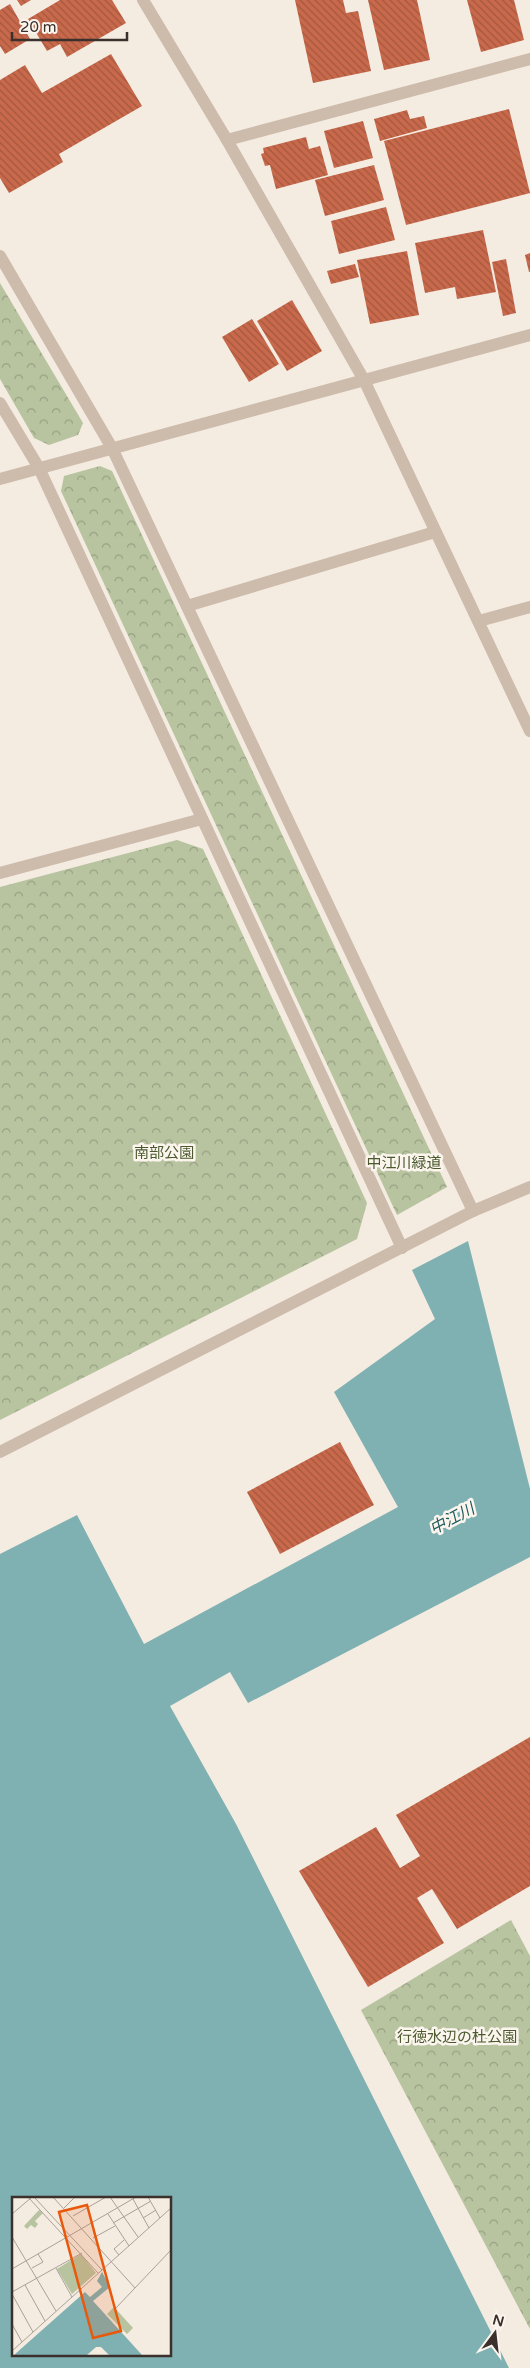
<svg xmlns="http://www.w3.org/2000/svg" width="530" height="2368" font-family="'Varela Round','Noto Sans JP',sans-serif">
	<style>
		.park { fill: url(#park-crowns) }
		.water { fill: #7fb0b2; fill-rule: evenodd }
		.building { fill: url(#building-back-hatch) }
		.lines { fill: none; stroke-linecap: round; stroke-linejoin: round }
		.minor { stroke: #cdbbac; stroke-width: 12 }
		.labels { text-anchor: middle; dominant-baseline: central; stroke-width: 5; stroke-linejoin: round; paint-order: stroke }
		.park-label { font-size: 15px; fill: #4a5a2e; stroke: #fbf5ee }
		.water-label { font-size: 16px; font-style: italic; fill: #1f5a5e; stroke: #fbf5ee }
		.inset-road { fill: none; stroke: #aaa098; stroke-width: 1 }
		.view { fill: #e8590c; fill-opacity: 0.15; stroke: #e8590c; stroke-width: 2.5 }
		.inset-edge { fill: none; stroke: #3b302b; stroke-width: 2.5 }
	</style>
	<defs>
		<pattern id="park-crowns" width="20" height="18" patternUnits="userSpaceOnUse" patternTransform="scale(1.25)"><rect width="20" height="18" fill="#b8c4a0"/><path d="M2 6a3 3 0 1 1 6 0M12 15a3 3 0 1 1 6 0" fill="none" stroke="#97a083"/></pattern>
		<pattern id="building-back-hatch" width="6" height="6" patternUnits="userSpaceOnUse" patternTransform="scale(1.25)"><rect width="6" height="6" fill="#c8694b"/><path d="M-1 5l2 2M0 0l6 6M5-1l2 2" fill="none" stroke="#a4573f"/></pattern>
	</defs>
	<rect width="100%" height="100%" fill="#f4ebe1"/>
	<!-- park -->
	<g class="park">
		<polygon points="0,283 83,423 78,435 49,445 34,438 0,379"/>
		<polygon points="100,466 112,471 447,1187 397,1215 61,491 64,476"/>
		<polygon points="177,840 203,849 367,1203 357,1239 0,1420 0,887"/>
		<polygon points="511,1920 530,1956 530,2329 361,2010"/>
	</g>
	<!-- water -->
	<path class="water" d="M468 1241 530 1489V1557L248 1703 230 1672 170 1706 236 1824 509 2368H0V1554L77 1515 144 1644 398 1507 334 1392 435 1319 412 1270ZM14 2198H170V2354H14Z"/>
	<!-- building -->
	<g class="building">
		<polygon points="17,0 31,0 21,6"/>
		<polygon points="60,0 112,0 126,23 67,57 60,44 47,51 28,19"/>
		<polygon points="295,0 343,0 346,13 358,11 371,71 313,83"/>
		<polygon points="368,0 417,0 430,60 384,70"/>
		<polygon points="467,0 514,0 524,40 481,52"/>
		<polygon points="10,4 30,39 5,54 0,46 0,10"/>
		<polygon points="111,54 142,106 59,154 63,162 9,193 0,178 0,80 25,65 42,93"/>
		<polygon points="509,109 530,193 406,225 384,141"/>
		<polygon points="407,110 410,119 424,116 427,128 380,141 374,119"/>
		<polygon points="363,121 373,158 334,168 324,131"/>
		<polygon points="306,137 309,149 320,146 328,175 276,189 270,165 265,166 261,154 264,153 263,148"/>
		<polygon points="374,165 384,200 325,216 315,180"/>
		<polygon points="386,207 395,240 339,254 331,221"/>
		<polygon points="483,230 496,292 457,299 455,287 425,293 415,243"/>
		<polygon points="407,251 419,315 370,324 357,260"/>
		<polygon points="530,253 530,272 529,272 525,255"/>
		<polygon points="506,259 516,313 503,316 492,262"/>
		<polygon points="355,264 359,277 331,284 327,271"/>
		<polygon points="292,300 322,351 287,371 257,321"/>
		<polygon points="252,319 279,364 249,382 222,337"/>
		<polygon points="340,1442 374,1505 280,1554 247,1492"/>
		<polygon points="530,1737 530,1886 457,1929 432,1889 417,1898 444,1943 368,1987 299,1871 376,1827 400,1868 420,1856 396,1815"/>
	</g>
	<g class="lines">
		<!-- minor -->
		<g class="minor">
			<polyline points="143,0 227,140 364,380 530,731"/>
			<polyline points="227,140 530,59"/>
			<polyline points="0,256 112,448 473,1211"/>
			<polyline points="0,403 39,468 402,1248"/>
			<polyline points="0,479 530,335"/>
			<polyline points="187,606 435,532"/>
			<polyline points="479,621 530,607"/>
			<polyline points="0,873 202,819"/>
			<polyline points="0,1452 473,1211 530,1187"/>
		</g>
	</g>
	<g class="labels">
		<!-- park labels -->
		<g class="park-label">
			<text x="164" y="1153">南部公園</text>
			<text x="404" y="1163">中江川緑道</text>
			<text x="457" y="2037">行徳水辺の杜公園</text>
		</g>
		<!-- water labels -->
		<g class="water-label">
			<text transform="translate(452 1519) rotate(-28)">中江川</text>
		</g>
	</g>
	<!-- overview -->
	<g transform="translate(12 2197)">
		<rect width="159" height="159" fill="#f4ebe1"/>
		<path d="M27 13 31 16 23 24 26 27 23 31 19 28 15 32 12 29ZM69 57 84 76 60 97 45 72ZM102 110 121 131 115 137 95 117Z" fill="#b8c4a0"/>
		<path d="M90 75 98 90 81 104 130 158H97L89 150H84L75 158H2L73 95 78 100 90 90 85 84Z" fill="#7fb0b2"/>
		<path class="inset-road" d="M16 0 86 76M22 0 90 73M41 0 123 91M98 0 126 40M136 0 148 21M121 2 137 31M52 11 63 0M0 17 20 0M96 17 117 49M61 19 94 0M131 21 144 13M101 26 139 4M0 40 44 114M81 41 103 29M107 58 102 52 112 43M20 71 31 65 26 57M44 71 60 100M0 72 124 0M13 88 33 124M0 95 70 56M0 97 21 135M103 112 159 53M0 127 10 145M0 154 159 11"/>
		<path class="view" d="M75 8 109 134 81 141 47 15Z"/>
		<rect width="159" height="159" class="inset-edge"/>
	</g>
	<!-- north arrow -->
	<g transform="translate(495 2333) rotate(15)" stroke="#fbf5ee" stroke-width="4" paint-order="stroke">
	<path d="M0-4L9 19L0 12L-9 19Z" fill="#3b302b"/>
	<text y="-8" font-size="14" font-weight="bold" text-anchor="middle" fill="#3b302b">N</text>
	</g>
	<!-- scale -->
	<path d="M12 32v8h115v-8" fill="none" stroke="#3b302b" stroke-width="2.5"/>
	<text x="20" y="32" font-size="15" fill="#3b302b" stroke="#fbf5ee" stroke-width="4" paint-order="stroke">20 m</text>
</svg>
